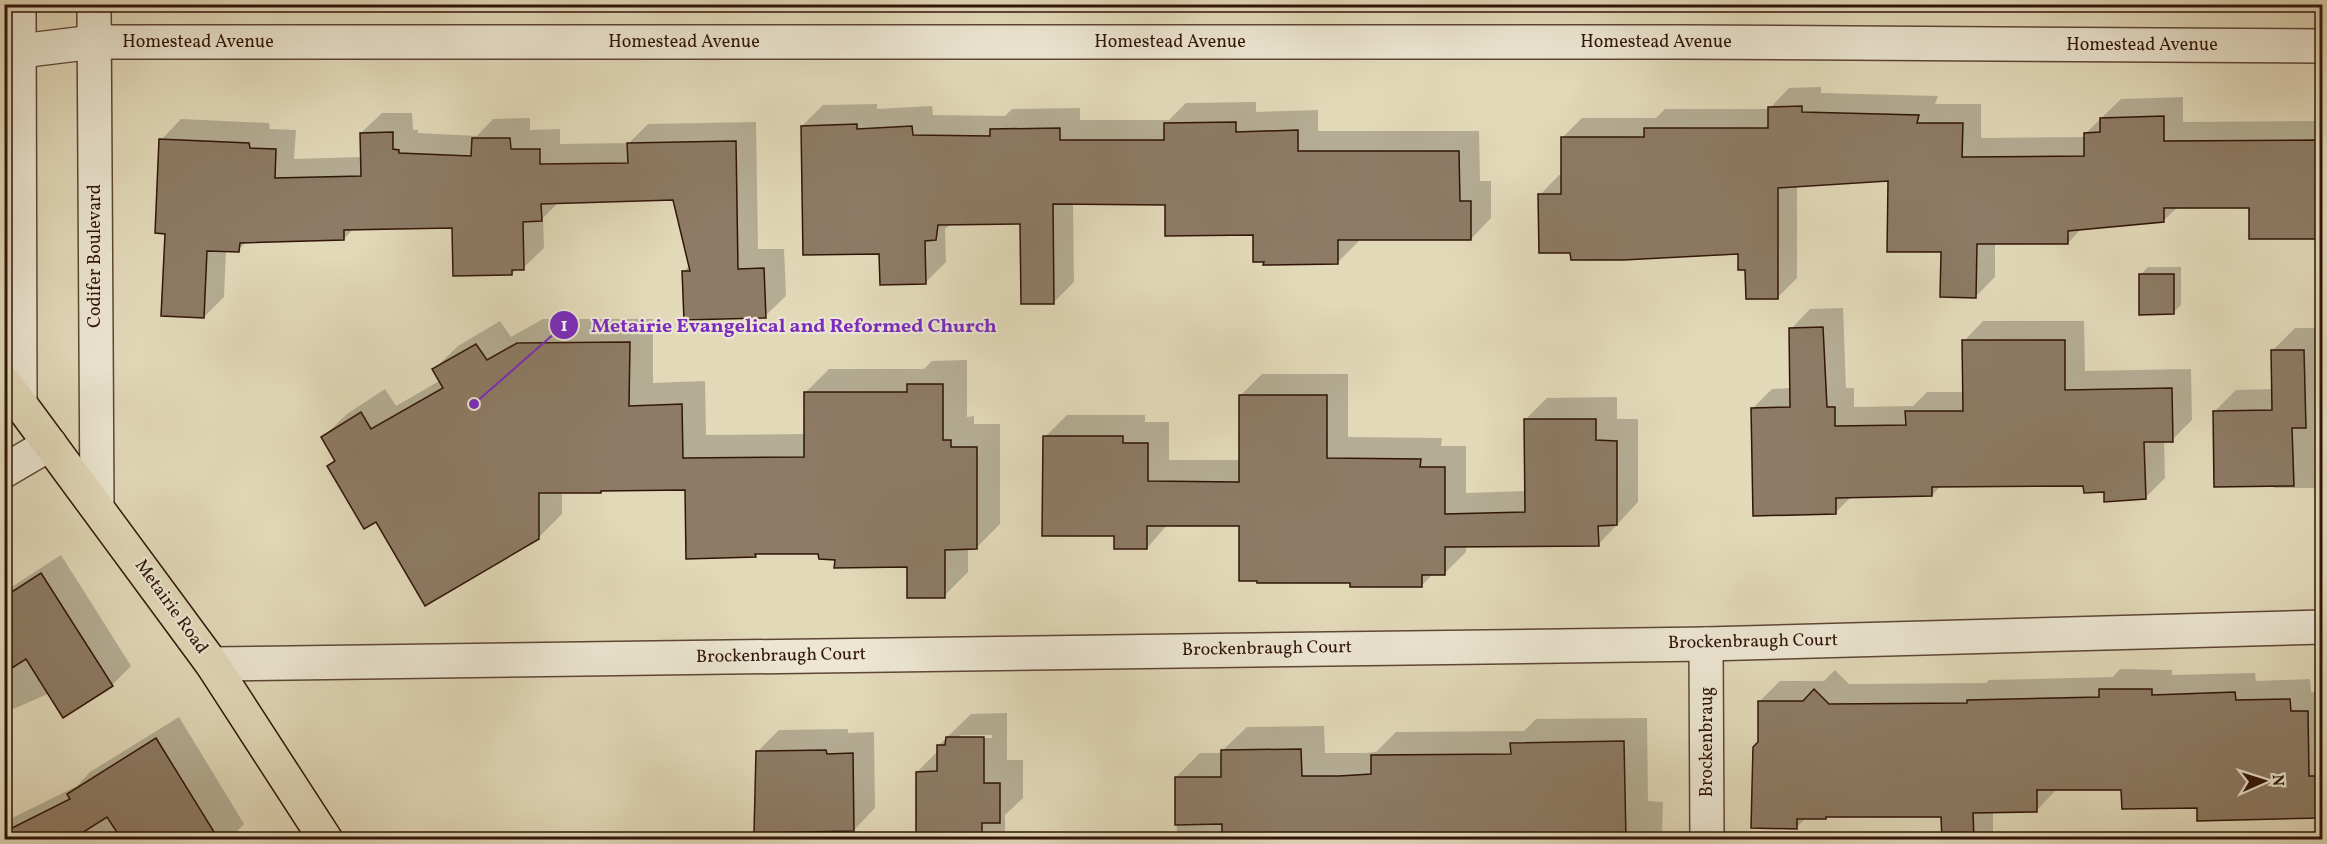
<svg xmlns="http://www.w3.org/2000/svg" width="2327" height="844" font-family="Vollkorn,serif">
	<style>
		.shadow { fill: #0003; fill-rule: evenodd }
		.building { fill: #8d7b65; stroke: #311509; stroke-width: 1.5 }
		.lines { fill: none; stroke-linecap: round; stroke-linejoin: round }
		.minor-casing { stroke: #5d4635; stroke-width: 36 }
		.major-casing { stroke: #311509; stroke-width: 36 }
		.minor { stroke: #ece6d2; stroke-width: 33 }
		.major { stroke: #e2d9b9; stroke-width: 33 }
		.labels { text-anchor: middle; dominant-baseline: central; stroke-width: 4.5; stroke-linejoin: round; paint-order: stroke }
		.street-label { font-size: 18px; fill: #311509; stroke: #ece6d2 }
		.leader { fill: none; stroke: #7b2cbf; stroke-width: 2 }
		.callout-dot { fill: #7b2cbf; stroke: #ece6d2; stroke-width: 2 }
		.mark-label { font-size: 18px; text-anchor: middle; font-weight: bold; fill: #fff }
		.callout-label { font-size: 20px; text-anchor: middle; font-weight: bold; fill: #7b2cbf; stroke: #ece6d2; stroke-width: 4.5; stroke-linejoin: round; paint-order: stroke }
	</style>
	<rect width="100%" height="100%" fill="#e2d9b9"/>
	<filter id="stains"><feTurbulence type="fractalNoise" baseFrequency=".00333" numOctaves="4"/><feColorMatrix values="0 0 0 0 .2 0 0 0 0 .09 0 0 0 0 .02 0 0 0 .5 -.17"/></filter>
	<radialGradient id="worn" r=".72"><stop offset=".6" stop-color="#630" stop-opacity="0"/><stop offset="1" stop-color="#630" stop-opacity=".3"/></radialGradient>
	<!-- shadow -->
	<g class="shadow">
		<polygon points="1821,87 1821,93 1938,96 1935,104 1981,104 1981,138 2086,137 2086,133 2121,99 2183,97 2183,122 2321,121 2322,119 2322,237 2250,238 2250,207 2178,207 2163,221 2082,228 2068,243 1995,243 1995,277 1975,297 1889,179 1797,186 1797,278 1778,297 1747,268 1740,252 1572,251 1540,195 1559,175 1563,175 1563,137 1582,118 1656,118 1665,109 1769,109 1789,88"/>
		<polygon points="1256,102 1256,112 1318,110 1318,131 1479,131 1480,181 1491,181 1491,218 1471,239 1358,239 1358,242 1338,262 1166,203 1073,203 1074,282 1053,303 1021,223 951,224 945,229 946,262 925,283 881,253 802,126 823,105 877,104 877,109 932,106 933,115 1005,116 1012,109 1080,108 1080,120 1169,120 1186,103"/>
		<polygon points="382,113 412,113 413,130 418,130 418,133 477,136 493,119 530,118 530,130 560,129 560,144 629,143 648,124 756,122 758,249 784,249 786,296 765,316 684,271 690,265 674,199 559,202 543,218 544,248 523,268 517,269 512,274 454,227 354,228 344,239 247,241 238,250 226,250 224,297 204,317 166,232 161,140 181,119 269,123 270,129 296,130 294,159 362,157 361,133"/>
		<polygon points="2148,267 2181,267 2181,305 2174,312 2140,275"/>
		<polygon points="1843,308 1846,388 1854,388 1854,407 1913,406 1927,392 1964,392 1964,341 1983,321 2084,321 2085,371 2191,369 2192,420 2172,440 2164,440 2165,478 2145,498 2085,485 1941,486 1932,495 1852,496 1835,513 1752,409 1772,389 1791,388 1791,329 1810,309"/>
		<polygon points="543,319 653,319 653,383 705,381 706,435 805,434 805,393 829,369 924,369 932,361 967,360 967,417 974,416 974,424 1000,424 1000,524 976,548 968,548 968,572 944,596 908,566 836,558 820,552 758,553 755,556 686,488 562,492 562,514 538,538 377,519 329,466 336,460 323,437 347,414 385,389 396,406 441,380 434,369 458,346 500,321 511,337"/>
		<polygon points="2295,328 2322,328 2322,488 2274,488 2274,485 2215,411 2236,390 2274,389 2273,350"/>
		<polygon points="1262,374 1348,374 1348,437 1442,438 1441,446 1466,446 1466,493 1526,491 1525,420 1547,398 1617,397 1617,419 1638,419 1638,502 1598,545 1466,545 1466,552 1444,574 1433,574 1421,586 1351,582 1241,525 1168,524 1147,548 1116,535 1045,437 1067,415 1145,415 1145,422 1169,422 1169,460 1240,460 1240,396"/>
		<polygon points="61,555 131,666 112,685 50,693 4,713 4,586 8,584 10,588"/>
		<polygon points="2120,669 2172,670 2172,675 2255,673 2256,681 2310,679 2311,692 2322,692 2322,818 2199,820 2199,807 2123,789 2057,789 2037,810 1993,811 1993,840 1943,840 1943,816 1827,816 1825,818 1806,818 1797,827 1760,742 1760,701 1780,681 1824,681 1835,670 1849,684 1986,683 1989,680 2113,677"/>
		<path d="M1007 713V760H1023V798L1005 815V840H918L917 772 938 751V746L971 714ZM960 735H992V738H960Z"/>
		<polygon points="179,717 244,824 229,840 4,840 4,822 77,786 90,772"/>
		<polygon points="1647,718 1648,801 1663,802 1662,840 1177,840 1176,777 1200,753 1223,753 1223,750 1247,727 1324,726 1325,753 1364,753 1376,752 1396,732 1524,731 1536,719"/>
		<polygon points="848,729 848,733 874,732 875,808 854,830 757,752 779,730"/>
	</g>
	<!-- building -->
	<g class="building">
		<polygon points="1802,106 1802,112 1919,115 1917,123 1963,123 1962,157 2084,156 2084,133 2100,132 2100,118 2164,116 2164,141 2322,140 2322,239 2249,239 2249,208 2164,208 2164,222 2068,231 2068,244 1977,244 1976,298 1940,297 1941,252 1887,252 1888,181 1778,188 1778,299 1746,299 1745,270 1738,270 1738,254 1623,260 1571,260 1570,253 1539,253 1538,194 1561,194 1561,137 1644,137 1644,128 1768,128 1768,107"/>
		<polygon points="1236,122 1236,132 1298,130 1298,151 1459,151 1460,201 1471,201 1471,240 1338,240 1338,264 1263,265 1264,262 1253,262 1253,235 1165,236 1165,205 1053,204 1054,304 1021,304 1020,224 938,225 936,240 925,241 926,284 880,285 879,254 803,255 801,126 857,124 857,129 912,126 913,135 990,136 990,129 1060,128 1060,140 1164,140 1164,123"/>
		<polygon points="393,132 393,149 399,150 399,153 471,156 472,138 510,138 511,149 540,149 540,164 628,163 627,143 736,141 738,269 764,268 766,318 684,320 682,271 690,271 673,200 541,204 542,221 523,222 524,270 512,270 512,275 453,276 452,228 344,230 344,240 240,243 239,252 207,251 204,318 161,316 165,234 155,233 159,139 249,143 250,148 276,149 275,178 361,176 360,133"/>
		<polygon points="2139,274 2174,274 2174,314 2139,315"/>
		<polygon points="1823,327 1827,407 1835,407 1835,426 1906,425 1905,411 1963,411 1962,340 2065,340 2065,390 2172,388 2173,442 2144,442 2146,499 2104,502 2104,492 2084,493 2083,486 1932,487 1932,496 1836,498 1836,514 1753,516 1751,408 1790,407 1789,328"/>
		<polygon points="630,342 629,406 682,404 683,458 804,457 804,392 907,392 907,384 943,384 943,440 951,440 951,447 977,447 977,549 945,550 945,598 907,598 907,567 834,568 835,560 819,559 818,554 755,554 756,557 686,559 685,490 601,491 601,493 539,493 539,539 425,606 376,522 364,529 327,466 335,461 321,437 361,412 371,429 443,388 432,369 476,344 487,360 517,343"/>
		<polygon points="2271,350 2304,350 2306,428 2292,428 2294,486 2214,487 2213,411 2272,410"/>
		<polygon points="1239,395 1327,395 1327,458 1421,459 1420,467 1445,467 1445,514 1525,512 1524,419 1596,419 1596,440 1617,441 1617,525 1598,526 1599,546 1445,547 1445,575 1422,575 1422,587 1350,587 1350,583 1257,583 1257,581 1239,581 1239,526 1147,526 1147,549 1114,549 1114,536 1042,536 1043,436 1123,436 1123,443 1148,443 1148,481 1239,482"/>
		<polygon points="41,573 113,686 63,718 26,659 4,673 4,597"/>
		<polygon points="1814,689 1829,704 1967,703 1967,700 2099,697 2099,689 2152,689 2152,695 2235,692 2236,700 2290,699 2291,711 2308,711 2309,776 2322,776 2322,818 2197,821 2197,808 2122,809 2121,790 2037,790 2037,812 1973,813 1974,840 1942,840 1941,817 1826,817 1826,819 1797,819 1797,829 1751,828 1753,747 1758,742 1758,701 1803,701"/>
		<polygon points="946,737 984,737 984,783 1000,783 1000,823 982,823 982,840 916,840 916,772 937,771 937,745 945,745"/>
		<polygon points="156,738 219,840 122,840 107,817 71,840 4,840 4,832 70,799 67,794"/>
		<polygon points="1624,741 1626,840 1222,840 1222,824 1175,825 1175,777 1221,777 1221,750 1301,749 1302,776 1339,776 1371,774 1371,755 1511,754 1510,743"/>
		<polygon points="826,750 827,754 853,753 854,831 754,833 756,751"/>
	</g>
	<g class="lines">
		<!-- minor casing -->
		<g class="minor-casing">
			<g id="minor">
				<polyline points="19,4 20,402"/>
				<polyline points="94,4 97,507"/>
				<polyline points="4,53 94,42 1684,42 2322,46"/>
				<polyline points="4,471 50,444"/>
				<polyline points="1706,644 1707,840"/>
				<polyline points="212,664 1706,644 2322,627"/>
			</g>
		</g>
		<!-- major casing -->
		<g class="major-casing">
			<polyline id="major" points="4,382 212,664 326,840"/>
		</g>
		<!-- minor -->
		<use href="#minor" class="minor"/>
		<!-- major -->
		<use href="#major" class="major"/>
	</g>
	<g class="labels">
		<!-- street labels -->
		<g class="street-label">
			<text x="198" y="42">Homestead Avenue</text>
			<text x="684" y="42">Homestead Avenue</text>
			<text x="1170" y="42">Homestead Avenue</text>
			<text x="1656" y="42">Homestead Avenue</text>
			<text x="2142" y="45">Homestead Avenue</text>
			<text transform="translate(95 256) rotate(-90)">Codifer Boulevard</text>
			<text transform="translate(171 607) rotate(54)">Metairie Road</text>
			<text transform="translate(1753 642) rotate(-1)">Brockenbraugh Court</text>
			<text transform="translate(1267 649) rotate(-1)">Brockenbraugh Court</text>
			<text transform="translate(781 656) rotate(-1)">Brockenbraugh Court</text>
			<text transform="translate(1707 742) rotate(-90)">Brockenbraug</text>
		</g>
	</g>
	<!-- callouts -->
	<path class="leader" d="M474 404L564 325"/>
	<g class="callout-dot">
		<circle cx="474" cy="404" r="6"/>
		<circle cx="564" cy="325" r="15"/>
	</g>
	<g class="mark-label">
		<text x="564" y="331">1</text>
	</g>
	<g class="callout-label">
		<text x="794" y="332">Metairie Evangelical and Reformed Church</text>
	</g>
	<!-- margin -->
	<rect width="2327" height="844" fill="none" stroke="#e2d9b9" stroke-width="24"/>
	<rect x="6" y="6" width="2315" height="832" fill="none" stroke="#311509" stroke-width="3"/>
	<rect x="12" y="12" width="2303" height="820" fill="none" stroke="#311509" stroke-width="1.5"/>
	<!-- north arrow -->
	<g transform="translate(2264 781) rotate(87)" stroke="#ece6d2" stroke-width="4.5" paint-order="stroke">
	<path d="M0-4.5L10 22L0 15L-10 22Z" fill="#311509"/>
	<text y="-9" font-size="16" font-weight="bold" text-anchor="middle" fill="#311509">N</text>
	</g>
	<rect width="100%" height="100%" filter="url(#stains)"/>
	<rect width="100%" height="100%" fill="url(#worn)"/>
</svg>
